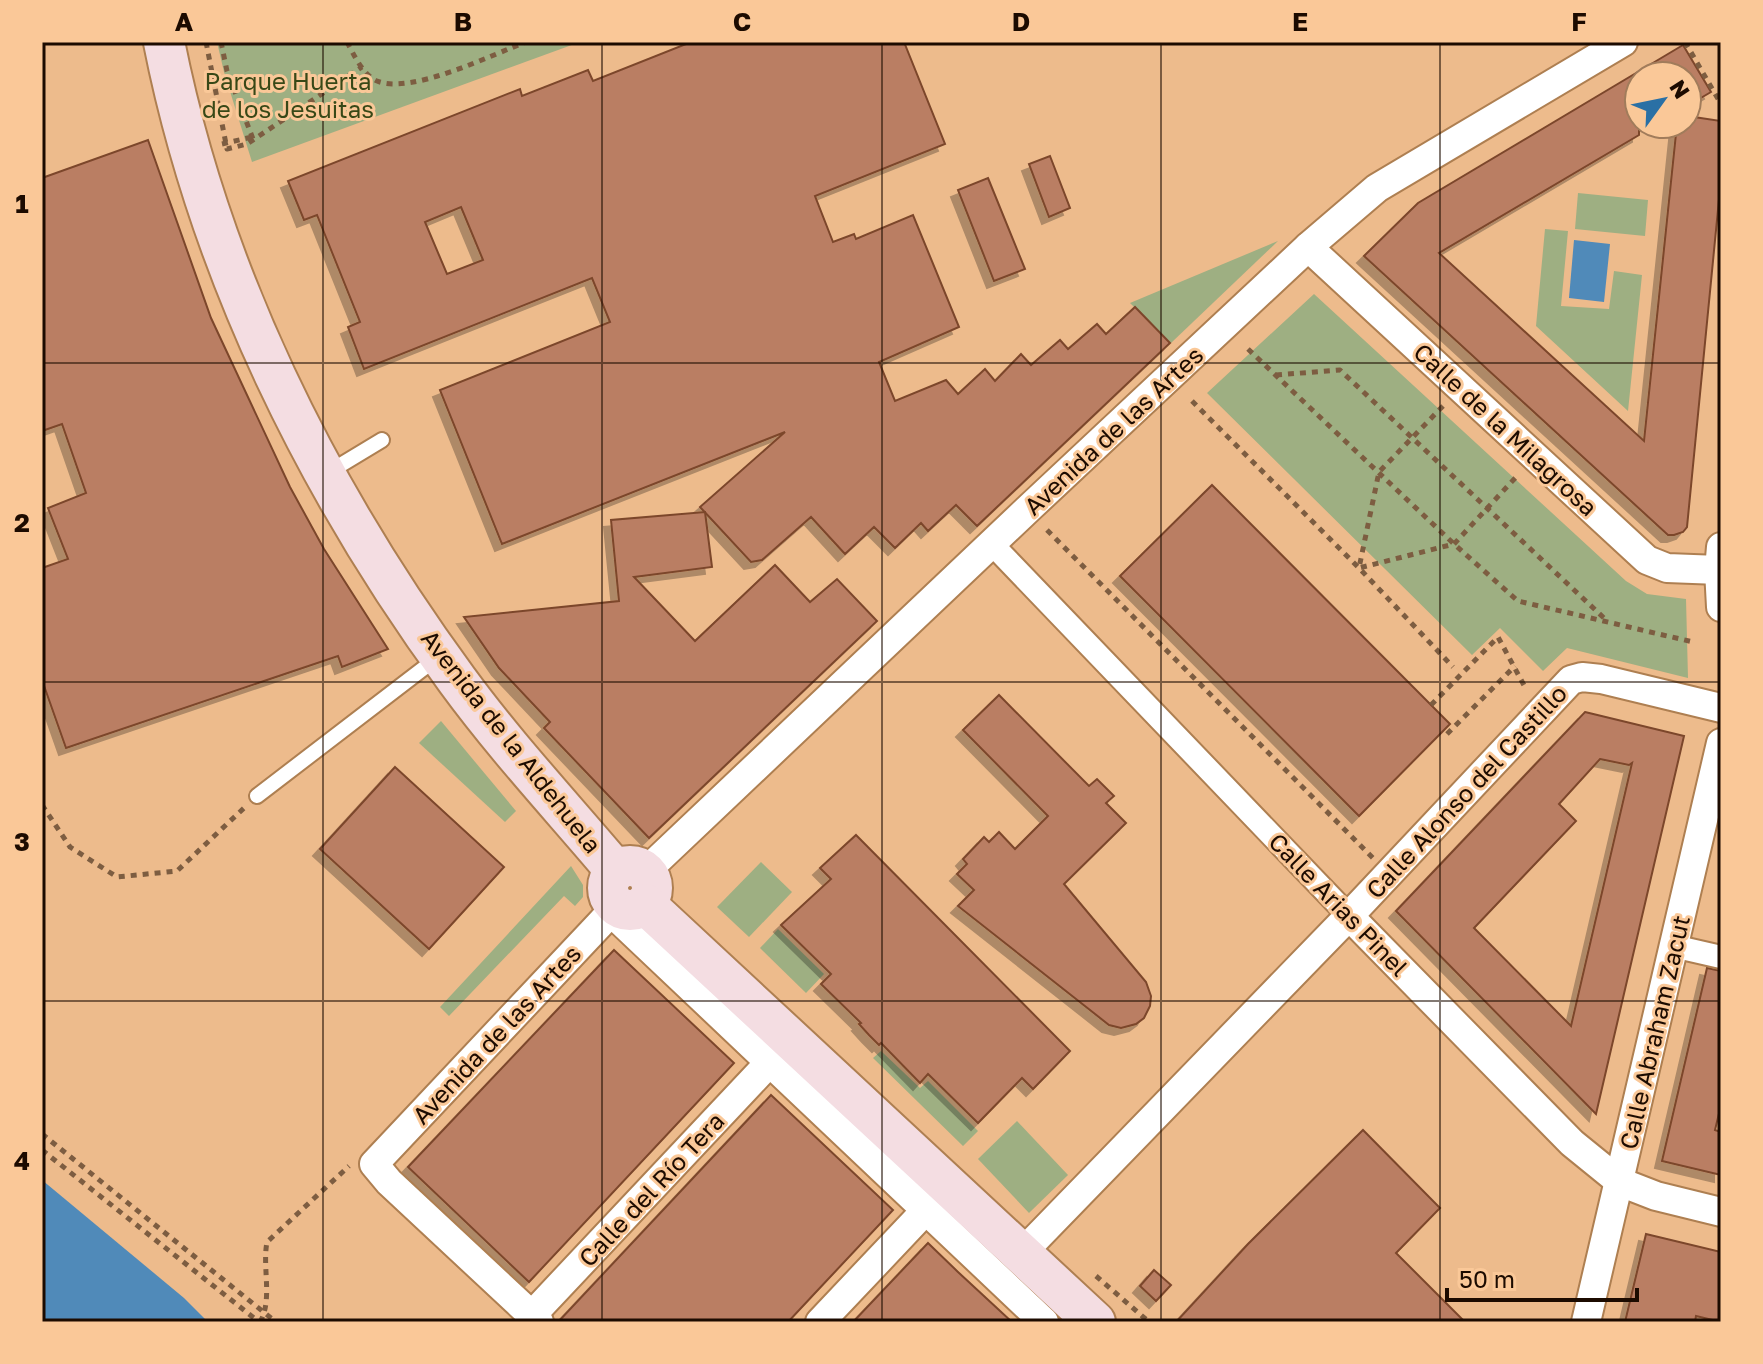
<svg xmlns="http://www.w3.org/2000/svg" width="1763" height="1364" font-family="'Golos Text',sans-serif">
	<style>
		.green { fill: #9eaf82 }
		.water { fill: #508ab9 }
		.building { fill: #ba7e63; stroke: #7c462c; stroke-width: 2; fill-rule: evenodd; filter: url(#shadow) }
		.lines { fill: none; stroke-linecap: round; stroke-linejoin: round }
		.service-casing { stroke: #ae7f51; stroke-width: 18 }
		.pedestrian-casing { stroke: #ae7f51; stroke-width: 26 }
		.minor-casing { stroke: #ae7f51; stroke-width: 32 }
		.secondary-casing { stroke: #ae7f51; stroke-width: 44 }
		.path { stroke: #7d5d41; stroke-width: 5; stroke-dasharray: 6 6; stroke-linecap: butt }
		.service { stroke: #fff; stroke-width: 14 }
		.pedestrian { stroke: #fff; stroke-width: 22 }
		.minor { stroke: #fff; stroke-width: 28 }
		.secondary { stroke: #f4dde2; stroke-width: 40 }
		.grid { fill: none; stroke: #1c0b00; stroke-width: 2; stroke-opacity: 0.55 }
		.labels { text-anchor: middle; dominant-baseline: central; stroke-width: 6; stroke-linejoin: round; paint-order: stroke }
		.park-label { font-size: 24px; fill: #384817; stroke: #fac898 }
		.street-label { font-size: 24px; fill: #1c0b00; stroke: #fac898 }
		.neatline { fill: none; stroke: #1c0b00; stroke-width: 3 }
		.grid-label { font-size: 26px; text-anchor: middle; font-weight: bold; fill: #1c0b00 }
	</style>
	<defs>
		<filter id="shadow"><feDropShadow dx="-7" dy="7" stdDeviation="0" flood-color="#0004"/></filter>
	</defs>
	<rect width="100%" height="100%" fill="#edbb8c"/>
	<!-- green -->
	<g class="green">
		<polygon points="217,42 580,42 252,162 224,72"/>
		<polygon points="1578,193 1648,200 1645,236 1575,229"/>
		<polygon points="1545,229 1568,231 1561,306 1609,309 1614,271 1642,275 1628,411 1536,326"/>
		<polygon points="1278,241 1171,343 1130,303"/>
		<polygon points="1314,294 1626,581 1647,594 1686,599 1688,678 1567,648 1543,671 1500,628 1472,655 1207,393"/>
		<polygon points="441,721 516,811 505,822 419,743"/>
		<polygon points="761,862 792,892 749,937 717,907"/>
		<polygon points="571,866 583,885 583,897 575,906 564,896 449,1016 440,1007"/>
		<polygon points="778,929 824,974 806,993 760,948"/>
		<polygon points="881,1051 920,1088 928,1081 978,1131 963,1146 873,1058"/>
		<polygon points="1017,1121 1068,1175 1029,1213 978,1159"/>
	</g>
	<!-- water -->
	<g class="water">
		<polygon points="1574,240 1610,244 1604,302 1569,298"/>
		<polygon points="42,1180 184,1298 208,1322 42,1322"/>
	</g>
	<!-- building -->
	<g class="building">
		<path d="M691 42H904L945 144 815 196 833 242 854 234 856 239 913 215 959 327 879 362 895 401 946 380 958 394 985 369 995 381 1021 354 1031 365 1060 340 1068 349 1097 324 1106 334 1135 307 1170 343 977 526 956 505 928 531 921 523 895 548 874 527 845 554 811 517 762 560 751 562 700 507 785 432 502 544 440 390 610 322 592 278 364 369 348 327 360 322 317 215 304 220 288 181 520 89 522 96 588 70 593 81ZM461 207 483 260 447 274 425 222Z"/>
		<polygon points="1683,45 1711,92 1687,106 1687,76 1639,76 1639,135 1439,253 1644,441 1677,124 1687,124 1687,116 1721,121 1721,179 1687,527 1683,532 1674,535 1668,535 1364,256 1418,203"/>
		<polygon points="148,140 211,318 290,487 324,549 388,649 342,667 338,656 66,748 42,680 42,568 68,559 48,508 86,493 62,424 42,431 42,178"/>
		<polygon points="1050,156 1070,208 1049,217 1029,164"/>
		<polygon points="988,178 1025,269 994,281 958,190"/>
		<polygon points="1212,485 1450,724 1359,816 1120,576"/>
		<polygon points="705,512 712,567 634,577 695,641 775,565 810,602 837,579 877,621 649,838 544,728 550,722 499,668 464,617 619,601 611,520"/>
		<polygon points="999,695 1089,786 1097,779 1114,796 1106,803 1126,823 1064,884 1146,982 1151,996 1150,1006 1144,1018 1136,1024 1121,1028 1109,1025 958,906 974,890 957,874 967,864 963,859 984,837 989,842 999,832 1015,849 1048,816 963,730"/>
		<path d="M1585 712 1684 736 1596 1114 1396 911ZM1600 759 1629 765 1632 763 1571 1026 1474 928 1576 821 1559 804Z"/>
		<polygon points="395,767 504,867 429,949 320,849"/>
		<polygon points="856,835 1070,1051 1033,1089 1022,1078 978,1123 928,1074 920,1083 881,1043 879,1045 869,1035 859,1024 861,1023 821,984 831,974 781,925 831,879 820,868"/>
		<polygon points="614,950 734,1063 529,1282 408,1167"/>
		<polygon points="1707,968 1721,971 1721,1105 1715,1130 1721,1132 1721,1175 1662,1161"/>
		<polygon points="771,1095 893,1210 816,1292 788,1322 558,1322"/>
		<polygon points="1363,1130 1440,1208 1396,1253 1465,1322 1176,1322 1248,1244"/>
		<polygon points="1646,1234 1721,1252 1721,1322 1696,1316 1695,1322 1625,1322"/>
		<polygon points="928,1243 958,1272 1012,1322 853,1322"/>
		<polygon points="1154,1270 1171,1285 1156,1301 1140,1286"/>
	</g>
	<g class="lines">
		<!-- service casing -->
		<g class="service-casing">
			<g id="service">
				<polyline points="329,472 382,440"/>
				<polyline points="257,796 437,658"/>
			</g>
		</g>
		<!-- pedestrian casing -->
		<g class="pedestrian-casing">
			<g id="pedestrian">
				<polyline points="991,543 1349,916"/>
				<polyline points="1673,946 1721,957"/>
			</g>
		</g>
		<!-- minor casing -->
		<g class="minor-casing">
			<g id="minor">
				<polyline points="1308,247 1647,560 1667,568 1719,570"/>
				<polyline points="1721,547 1719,570 1721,607"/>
				<polyline points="645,872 1027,510 1308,247 1377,188 1623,42"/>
				<polyline points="611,912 1044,1322"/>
				<polyline points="1349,916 1572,1143 1620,1182 1656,1196 1721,1212"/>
				<polyline points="1021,1254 1349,916 1571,680 1582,677 1601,679 1721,708"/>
				<polyline points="532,1315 770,1062"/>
				<polyline points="539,1322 389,1182 374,1164 599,925 611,912 620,907"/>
				<polyline points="820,1322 926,1210"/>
				<polyline points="1586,1322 1721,743"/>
			</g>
		</g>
		<!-- secondary casing -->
		<g class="secondary-casing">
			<g id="secondary">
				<path d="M164 42C210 273 318 491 457 680 506 747 563 808 616 871"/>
				<circle cx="630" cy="888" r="22"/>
				<polyline points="645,904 1095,1322"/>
			</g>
		</g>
		<!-- path -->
		<g class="path">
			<polyline points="206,42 227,149 247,144 362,67"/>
			<polyline points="221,42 227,71 253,139"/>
			<path d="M347 42C354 55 363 75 377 81 411 95 491 55 526 42"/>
			<polyline points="1685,42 1721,104"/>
			<polyline points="222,144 252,137"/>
			<polyline points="1248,349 1454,544 1518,601 1693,642"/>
			<polyline points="1276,375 1340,370 1605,619"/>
			<polyline points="1192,401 1359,568 1453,667"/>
			<polyline points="1443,406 1379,472 1359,568 1454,544 1517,476"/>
			<polyline points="1047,530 1373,858"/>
			<polyline points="1431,705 1498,637 1526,689"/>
			<polyline points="1447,734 1515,666"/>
			<polyline points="42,805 70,847 117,877 177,871 244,808"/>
			<polyline points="42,1134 276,1322"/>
			<polyline points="42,1150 259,1322"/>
			<polyline points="1096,1276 1149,1322"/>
			<path d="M260 1322C273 1300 262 1267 267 1242L349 1166"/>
		</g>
		<!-- service -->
		<use href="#service" class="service"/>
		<!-- pedestrian -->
		<use href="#pedestrian" class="pedestrian"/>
		<!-- minor -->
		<use href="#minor" class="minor"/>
		<!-- secondary -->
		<use href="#secondary" class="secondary"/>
	</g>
	<!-- grid -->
	<path class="grid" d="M323 42V1322M602 42V1322M882 42V1322M1161 42V1322M1440 42V1322M42 363H1721M42 682H1721M42 1001H1721"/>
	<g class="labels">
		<!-- park labels -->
		<g class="park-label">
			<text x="288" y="80">Parque Huerta<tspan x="288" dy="28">de los Jesuitas</tspan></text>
		</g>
		<!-- street labels -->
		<g class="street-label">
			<text transform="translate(1506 429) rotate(43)">Calle de la Milagrosa</text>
			<text transform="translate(1113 430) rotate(-43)">Avenida de las Artes</text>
			<text transform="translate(512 741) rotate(52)">Avenida de la Aldehuela</text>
			<text transform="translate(1466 791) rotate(-47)">Calle Alonso del Castillo</text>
			<text transform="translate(1339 904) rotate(46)">Calle Arias Pinel</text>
			<text transform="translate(1654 1032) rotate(-77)">Calle Abraham Zacut</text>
			<text transform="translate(496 1034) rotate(-47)">Avenida de las Artes</text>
			<text transform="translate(651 1189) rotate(-47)">Calle del Río Tera</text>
		</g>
	</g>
	<!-- border -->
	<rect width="1763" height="1364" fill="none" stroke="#fac898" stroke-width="88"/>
	<!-- north arrow -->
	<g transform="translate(1663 100) rotate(57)"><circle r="38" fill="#fac898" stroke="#a17c5b" stroke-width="2"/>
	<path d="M0-6L14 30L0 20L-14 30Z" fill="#2a70a5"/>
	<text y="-12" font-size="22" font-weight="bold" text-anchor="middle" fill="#1c0b00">N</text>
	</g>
	<!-- scale -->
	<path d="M1447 1288v12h190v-12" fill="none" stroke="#1c0b00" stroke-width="4"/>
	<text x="1459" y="1288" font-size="24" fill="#1c0b00" stroke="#fac898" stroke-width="6" paint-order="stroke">50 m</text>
	<rect x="44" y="44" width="1675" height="1276" class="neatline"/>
	<g class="grid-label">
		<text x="184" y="31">A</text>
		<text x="463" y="31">B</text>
		<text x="742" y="31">C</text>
		<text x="1021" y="31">D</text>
		<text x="1300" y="31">E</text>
		<text x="1579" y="31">F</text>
		<text x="22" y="213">1</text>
		<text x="22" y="532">2</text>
		<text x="22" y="851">3</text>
		<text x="22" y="1170">4</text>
	</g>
</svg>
